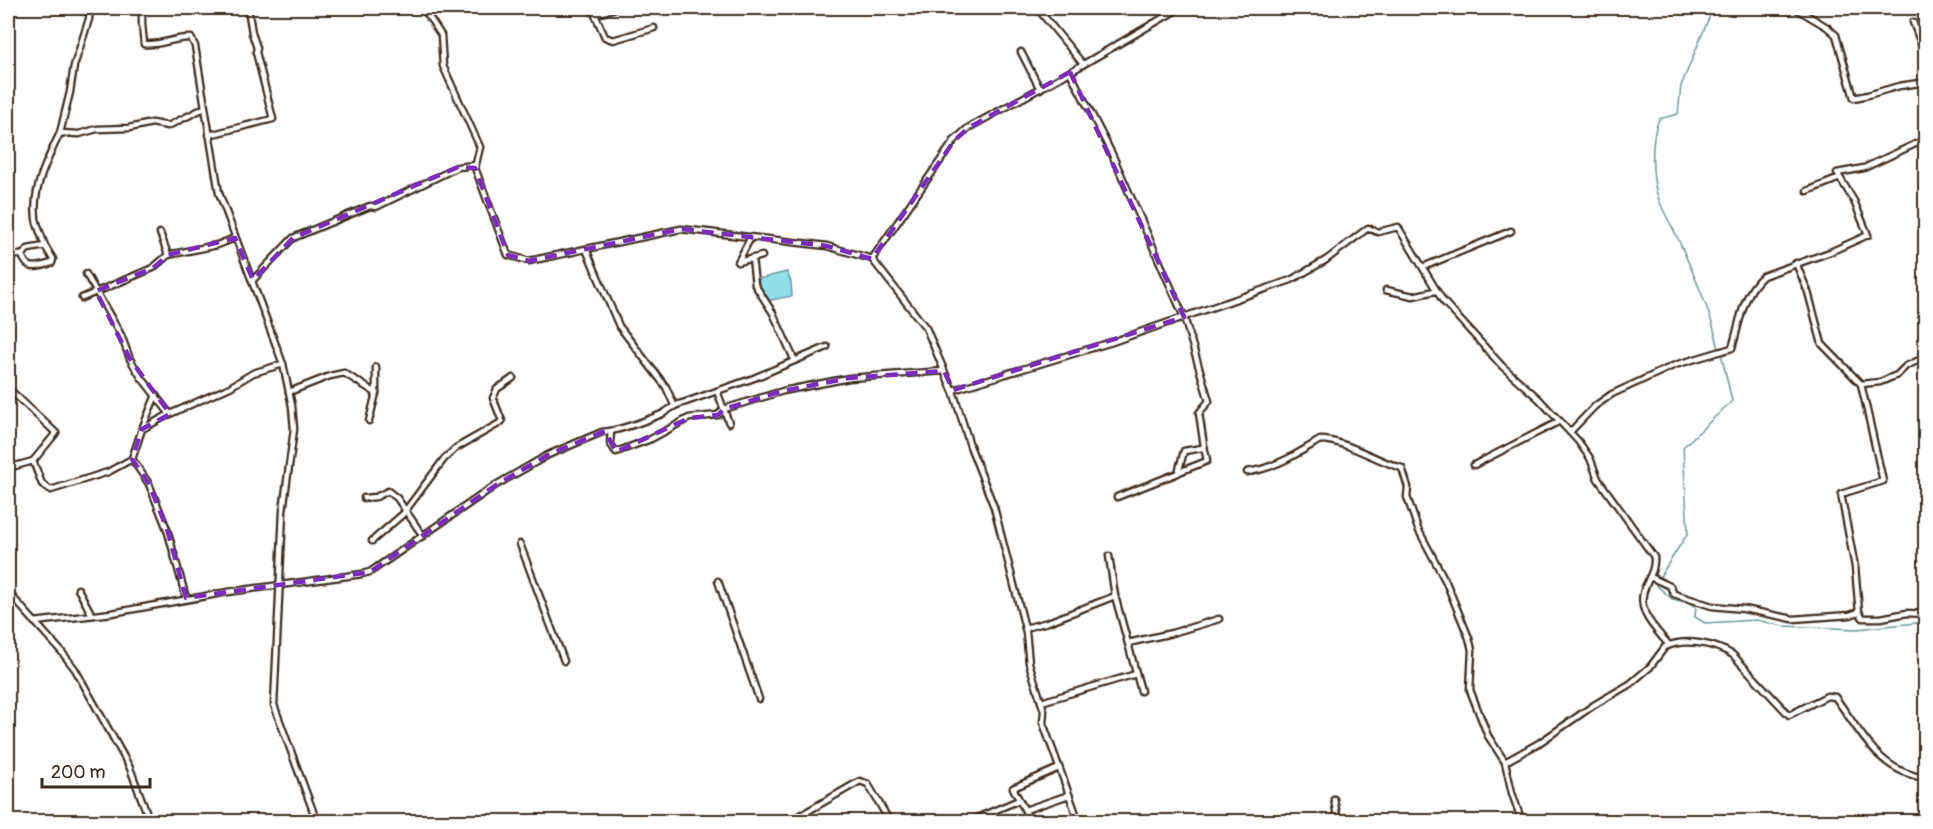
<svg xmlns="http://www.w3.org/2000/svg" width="1933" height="829" font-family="Pangolin,sans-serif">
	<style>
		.water { fill: #8fe0eb; stroke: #6d9799; stroke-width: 1.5 }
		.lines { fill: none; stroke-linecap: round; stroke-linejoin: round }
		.stream { stroke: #6d9799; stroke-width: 1.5 }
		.minor-casing { stroke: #3b2a1e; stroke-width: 9 }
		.minor { stroke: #fff; stroke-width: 4.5 }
		.marked { fill: none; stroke: #7b2cbf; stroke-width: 4.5; stroke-dasharray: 12 8; stroke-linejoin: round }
	</style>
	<rect width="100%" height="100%" fill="#fff"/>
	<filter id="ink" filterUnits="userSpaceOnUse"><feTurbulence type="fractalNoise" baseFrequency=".0167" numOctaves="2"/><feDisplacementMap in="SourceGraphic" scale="12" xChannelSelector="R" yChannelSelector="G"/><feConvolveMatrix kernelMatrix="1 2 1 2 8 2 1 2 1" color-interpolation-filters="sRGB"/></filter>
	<g filter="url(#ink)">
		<!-- water -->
		<polygon class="water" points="787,272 791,282 792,296 767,301 754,280"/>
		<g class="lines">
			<!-- stream -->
			<g class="stream">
				<path d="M1713 8 1681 86 1678 114 1659 119C1650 139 1651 179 1659 200 1664 214 1673 227 1679 241 1694 275 1711 312 1719 349"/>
				<polyline points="1659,578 1688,533 1683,447 1732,401 1721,353"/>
				<polyline points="1657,583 1656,585 1672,599 1689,603 1696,607 1695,617 1705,623 1756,620 1783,626 1857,629 1926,622"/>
			</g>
			<!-- minor casing -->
			<g class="minor-casing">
				<g id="minor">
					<path d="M142 8V25L144 44C160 46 175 37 191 38L195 46 219 193 283 364 292 406 294 429 283 511 274 705 317 822"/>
					<polyline points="423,8 441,35 443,66 480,147 475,168 508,255 529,261 681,229 827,246 872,259 926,328 954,394 970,446 994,507 1026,632 1029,663 1044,711 1043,723 1079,822"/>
					<polyline points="592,8 605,37 613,40 654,28"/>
					<polyline points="1037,8 1083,64"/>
					<polyline points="1795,8 1827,27 1836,35 1854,98 1868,95 1899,86 1926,82"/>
					<polyline points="595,15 615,8"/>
					<polyline points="1913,22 1926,57"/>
					<polyline points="1021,52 1040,89"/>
					<polyline points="60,133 70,92 74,66 89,19 90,8"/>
					<polyline points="209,135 273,119 256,52 257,48 252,33 248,8"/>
					<polyline points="1807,191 1840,178"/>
					<polyline points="160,233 168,255"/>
					<polyline points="751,237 738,262 762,256"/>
					<path d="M45 246C42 237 38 228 36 219 32 187 47 161 60 133L79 134 97 129 129 128 152 123 168 126 204 108"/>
					<polyline points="586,249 619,326 666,387 674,405"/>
					<path d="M8 255H22L28 249 45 246 53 259 52 263C37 267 28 272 22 255"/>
					<polyline points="752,258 755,285 773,313 794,359"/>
					<polyline points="872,259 954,141 968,128 1070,72 1180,8"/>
					<polyline points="1796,263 1808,292 1822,344 1861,384"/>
					<polyline points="1423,267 1511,231"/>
					<polyline points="86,274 121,335 130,359 141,377 170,414"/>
					<polyline points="253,280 293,238 370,206 376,207 458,167 475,165"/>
					<polyline points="1386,290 1413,296 1435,291"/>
					<polyline points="82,298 153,268 168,255 217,245 235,238"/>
					<polyline points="8,388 56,433 33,461"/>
					<polyline points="953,390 1112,342 1184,317 1112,154 1070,72"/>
					<polyline points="717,391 729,423"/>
					<polyline points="289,392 330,376 344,373 376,393"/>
					<polyline points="369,421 376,393 376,367"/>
					<polyline points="142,429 156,395"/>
					<path d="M611 431C629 427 645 421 662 414 670 410 673 405 683 403L754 378 827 347"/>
					<path d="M1570 432 1595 406 1612 394 1675 365 1732 348C1740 323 1742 294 1763 276L1830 252 1868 235 1854 201 1837 173 1864 168 1926 139"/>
					<polyline points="132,459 149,484 167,529 186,598"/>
					<polyline points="1474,465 1560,421"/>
					<polyline points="8,468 33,461 42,484 51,490 108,472 132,459 142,429 170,414 230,387 253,373 283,364"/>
					<polyline points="1179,472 1207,461 1204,446"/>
					<path d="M1247 472C1274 469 1298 453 1320 440 1345 440 1377 461 1402 468L1408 487 1407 497 1418 529 1446 582 1469 638 1472 650 1470 690 1488 736 1505 762"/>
					<path d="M1117 497 1178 473 1184 451 1202 448 1204 446 1199 413 1209 401 1184 317 1291 280 1326 260 1368 228 1378 232 1398 227 1443 301 1502 366 1539 399 1578 441 1590 458 1598 479 1654 557C1655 568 1650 576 1646 585 1634 610 1654 627 1669 645"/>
					<polyline points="364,498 376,497 388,491 397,498 423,536"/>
					<polyline points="372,541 403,514 444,459 456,448 500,423 502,421 493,398 497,389 513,378"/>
					<polyline points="520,544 564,661"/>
					<polyline points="1109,556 1115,596 1141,691"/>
					<polyline points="1650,577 1670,586 1674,594 1712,606 1744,609 1793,619 1850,615 1859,612 1855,567 1841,494 1883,481 1861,384 1880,382 1897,375 1906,366 1926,357"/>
					<polyline points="718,581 759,699"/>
					<polyline points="78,589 92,615"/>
					<polyline points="8,592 61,651 75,669 130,768 150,822"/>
					<polyline points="1859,612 1863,618 1881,618 1907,613 1926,614"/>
					<polyline points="34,622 112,613 228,592 362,574 370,572 496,485 548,455 602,432 611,431 610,443 616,452 651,439 689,418 718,415 724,409 783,391 849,378 944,371"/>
					<polyline points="1025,628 1048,622 1115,596"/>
					<polyline points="1128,643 1172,633 1219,619"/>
					<polyline points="1041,702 1136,674"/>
					<polyline points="1334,799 1338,822"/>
					<polyline points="1025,810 1069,795"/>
					<polyline points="970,821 1019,800"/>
					<polyline points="789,822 860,781 868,784 890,822"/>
					<polyline points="1031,822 1013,788 1059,768"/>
					<path d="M1522 822 1512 793 1505 762 1539 743 1594 705 1630 684 1650 667 1665 647C1685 638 1714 643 1733 655L1789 715 1827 696 1835 697C1861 732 1878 772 1926 778"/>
				</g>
			</g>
			<!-- minor -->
			<use href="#minor" class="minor"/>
		</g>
	</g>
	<!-- marked area -->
	<path class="marked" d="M1070 72 1184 317 953 390 944 371 849 378 783 391 724 409 718 415 689 418 616 452 605 431 548 455 496 485 370 572 186 598 167 529 149 484 132 459 142 429 170 414 130 359 96 291 153 268 168 255 235 238 253 280 293 238 458 167 475 168 508 255 529 261 681 229 827 246 872 259 954 141 968 128Z"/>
	<!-- margin -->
	<rect width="1933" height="829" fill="none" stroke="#fff" stroke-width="30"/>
	<rect x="15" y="15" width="1903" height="799" fill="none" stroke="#3b2a1e" stroke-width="2" filter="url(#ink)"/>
	<!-- scale -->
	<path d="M42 778v9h108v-9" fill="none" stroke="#3b2a1e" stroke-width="3"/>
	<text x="51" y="778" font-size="18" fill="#3b2a1e" stroke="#ffffff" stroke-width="4.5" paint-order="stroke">200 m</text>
</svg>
